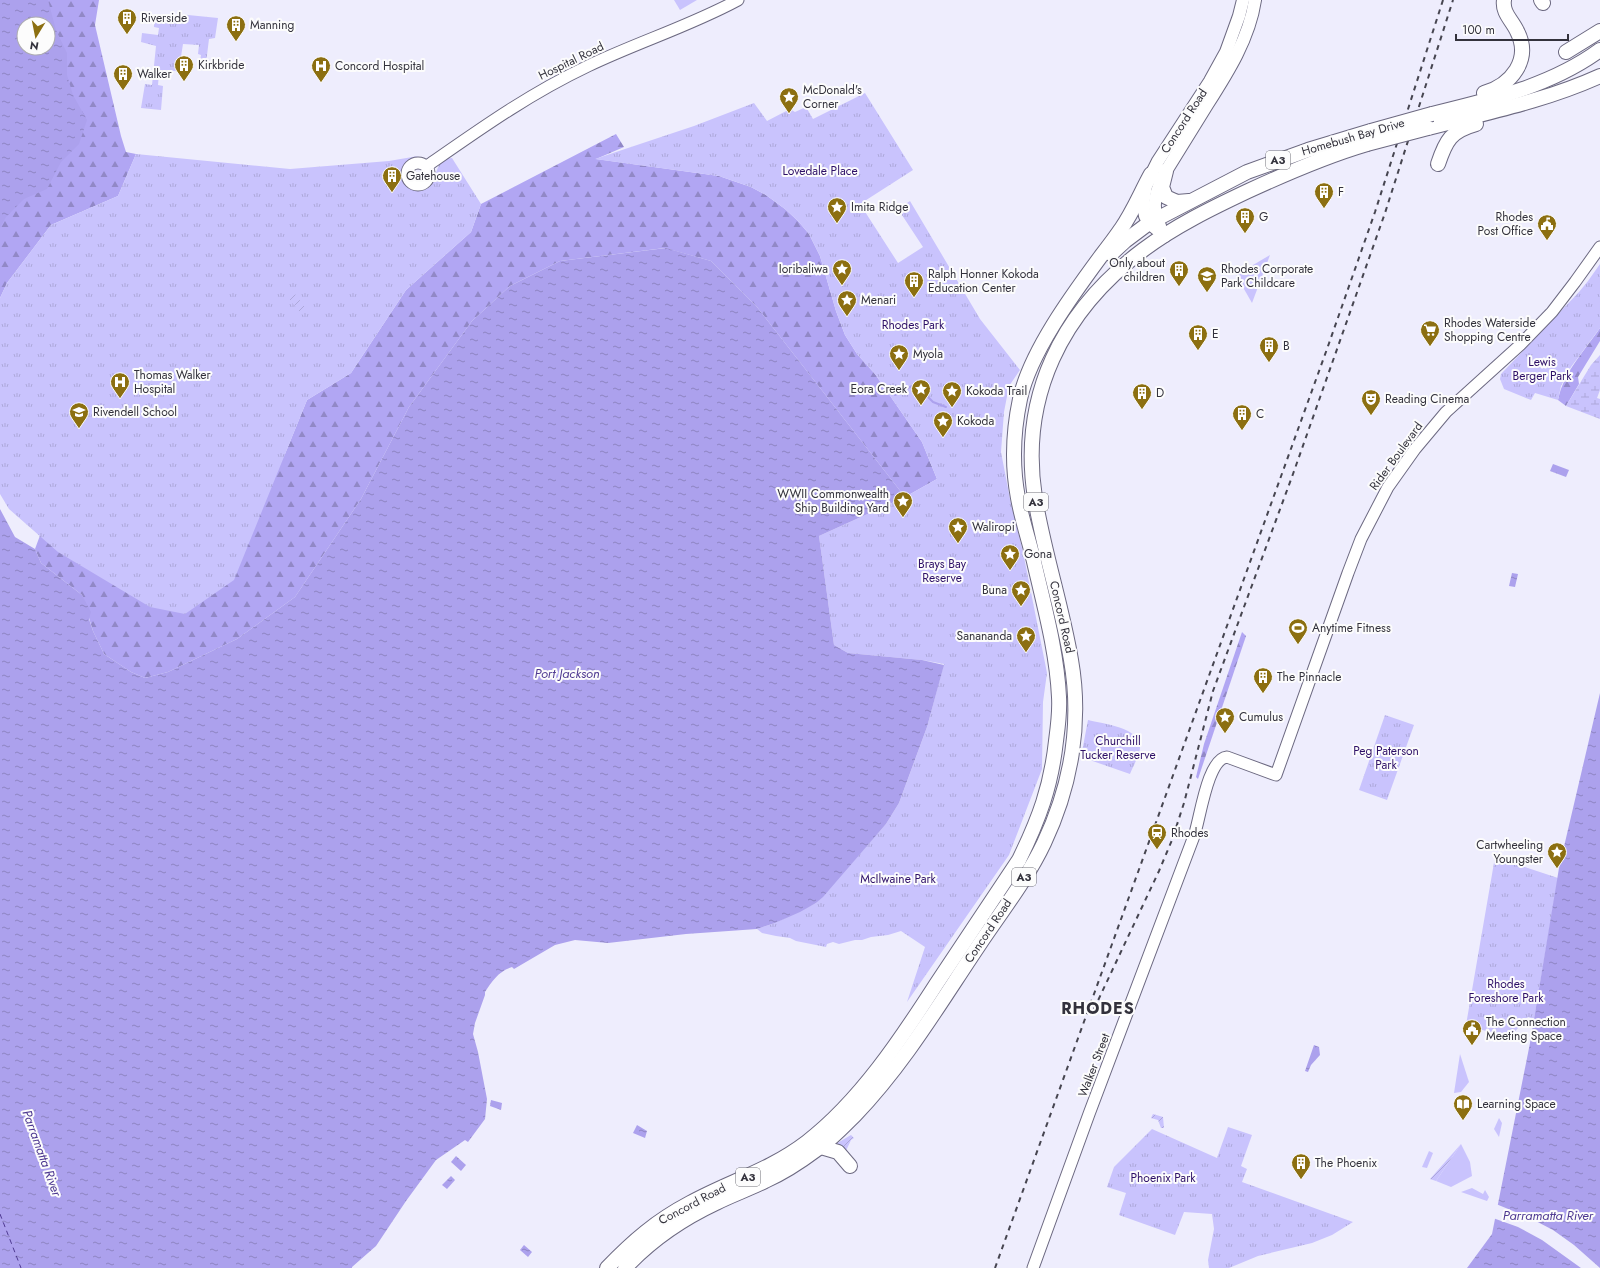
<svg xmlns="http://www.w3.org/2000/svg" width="1600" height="1268" font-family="Jost,sans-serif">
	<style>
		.grass { fill: #c9c3fd }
		.forest { fill: url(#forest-firs) }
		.wetland { fill: url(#wetland-marsh) }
		.park { fill: url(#park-tufts) }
		.garden { fill: url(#garden-furrows) }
		.water { fill: url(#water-ripples); fill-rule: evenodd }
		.pier { fill: #eeedfd }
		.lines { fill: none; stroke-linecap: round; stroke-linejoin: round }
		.stream { stroke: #aca1ed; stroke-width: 2 }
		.ferry { stroke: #4e3991; stroke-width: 1; stroke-dasharray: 5 4; stroke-linecap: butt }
		.secondary-casing { stroke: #6c6981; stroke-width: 13 }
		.primary-casing { stroke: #6c6981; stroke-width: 14 }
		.highway-casing { stroke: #6c6981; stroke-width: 16 }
		.secondary { stroke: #fff; stroke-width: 11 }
		.primary { stroke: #fff; stroke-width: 12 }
		.highway { stroke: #fff; stroke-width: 14 }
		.rail { stroke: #464550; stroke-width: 2; stroke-dasharray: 5 5; stroke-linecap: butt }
		.highway-bridge-casing { stroke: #6c6981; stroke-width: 16; stroke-linecap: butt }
		.highway-bridge { stroke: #fff; stroke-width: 14 }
		.labels { text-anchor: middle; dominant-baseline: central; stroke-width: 4; stroke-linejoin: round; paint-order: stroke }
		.shield { fill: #fcfcfc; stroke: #6f6f76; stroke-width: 1 }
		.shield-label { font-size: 11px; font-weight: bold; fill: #33323c }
		.poi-label { font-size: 12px; fill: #33323c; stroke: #fcfcfc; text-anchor: start }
		.street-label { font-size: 12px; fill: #33323c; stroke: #fcfcfc }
		.park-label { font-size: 12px; fill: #2e1067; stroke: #fcfcfc }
		.water-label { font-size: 13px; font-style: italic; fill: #4e3991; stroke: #fcfcfc }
		.district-label { font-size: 16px; font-weight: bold; letter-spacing: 1px; fill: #33323c; stroke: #fcfcfc }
	</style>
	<defs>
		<pattern id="forest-firs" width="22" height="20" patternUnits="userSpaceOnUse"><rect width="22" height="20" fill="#b1a6f3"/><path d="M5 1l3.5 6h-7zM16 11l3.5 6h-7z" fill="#9188c6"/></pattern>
		<pattern id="wetland-marsh" width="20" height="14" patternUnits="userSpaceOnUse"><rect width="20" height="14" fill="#c9c3fd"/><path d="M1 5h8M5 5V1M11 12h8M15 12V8" fill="none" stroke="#ada8da"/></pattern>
		<pattern id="park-tufts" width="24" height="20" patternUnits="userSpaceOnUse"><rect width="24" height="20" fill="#c9c3fd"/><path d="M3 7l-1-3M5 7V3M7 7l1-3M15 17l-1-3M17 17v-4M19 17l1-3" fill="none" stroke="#ada8da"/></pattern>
		<pattern id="garden-furrows" width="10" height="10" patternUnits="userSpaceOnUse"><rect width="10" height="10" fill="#c9c3fd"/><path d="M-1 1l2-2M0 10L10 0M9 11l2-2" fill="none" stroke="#ada8da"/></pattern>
		<pattern id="water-ripples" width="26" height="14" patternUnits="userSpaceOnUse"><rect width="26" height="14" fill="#aca1ed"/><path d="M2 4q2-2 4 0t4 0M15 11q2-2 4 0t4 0" fill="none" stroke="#8d84c1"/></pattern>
	</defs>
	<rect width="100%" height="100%" fill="#eeedfd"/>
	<!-- grass -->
	<g class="grass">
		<polygon points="674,0 697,0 680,10"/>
		<polygon points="1270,255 1252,303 1236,275"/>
		<polygon points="1460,1054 1469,1082 1461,1092 1454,1093"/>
		<polygon points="1499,1118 1502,1123 1499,1137 1494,1129"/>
		<polygon points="1461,1144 1470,1162 1472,1176 1451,1187 1436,1181"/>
		<polygon points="1429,1151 1433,1153 1427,1168 1422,1167"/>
		<polygon points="1472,1188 1483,1194 1485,1190 1489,1197 1487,1201 1461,1192"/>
	</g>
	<!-- forest -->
	<g class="forest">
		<polygon points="40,0 99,0 95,25 121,136 126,152 136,154 118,196 51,225 7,283 0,298 0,211 70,133 48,24"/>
		<polygon points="616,134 624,147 596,159 719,176 751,187 766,195 785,209 798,221 809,234 820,256 836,311 845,335 857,354 875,374 922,442 937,479 905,497 757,307 711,261 665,248 560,261 510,286 472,321 409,407 361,499 295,597 237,639 168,672 145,678 131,672 104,654 93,631 82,595 41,563 35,549 42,530 285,454 307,400 351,373 406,290 471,232 481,204"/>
		<path d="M1600 328V341L1578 377 1579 384 1566 406 1558 400C1564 371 1584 352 1600 328Z"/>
		<polygon points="1242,632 1246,636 1198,779 1196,777 1204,744"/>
	</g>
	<!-- wetland -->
	<polygon class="wetland" points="1600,355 1600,390 1597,398 1600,399 1600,419 1566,406 1591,365"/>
	<!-- park -->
	<g class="park">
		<polygon points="178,14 218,18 215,38 209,39 206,63 200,62 201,55 198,54 199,45 183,44 179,69 176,69 176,71 163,70 162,73 159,73 158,85 163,86 161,110 141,108 145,84 152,85 156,46 141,42 142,33 158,35 159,28 154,27 154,23 150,21 151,16 177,20"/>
		<polygon points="865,93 913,170 860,204 898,263 923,247 898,209 910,201 980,319 1020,370 1009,386 1004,412 1001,452 1010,499 1023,552 1047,673 1043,702 1042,769 1009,855 907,1002 925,947 901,931 888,935 871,937 862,940 855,940 839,944 833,942 827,944 826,947 796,941 790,938 776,936 762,933 757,929 775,923 816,903 886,824 899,803 909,776 927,727 944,664 922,660 848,653 834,645 819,536 905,497 937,479 922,442 875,374 857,354 845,335 836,311 820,256 809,234 798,221 785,209 766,195 751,187 719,176 595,159 694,126 754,103 767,121 790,109 795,112 806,107 813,119"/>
		<path d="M136 154 290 169 389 161 418 156C414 158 409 159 407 161 393 173 407 195 424 190 441 186 430 159 452 158L481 204 471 232 406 290 351 373 307 400 234 580 185 614 150 607 58 552 9 509 0 494V298L7 283 51 225 118 196Z"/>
		<polygon points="1600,264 1600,328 1571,367 1561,386 1558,400 1535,393 1531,400 1504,389 1500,379 1501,374 1579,292 1588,281"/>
		<polygon points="1385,715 1414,725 1387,800 1359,790"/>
		<path d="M1088 720C1103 724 1140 727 1140 747 1140 755 1133 766 1130 774L1081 757Z"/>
		<polygon points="1495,857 1558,878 1534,1019 1528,1017 1509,1038 1466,1025"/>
		<polygon points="1228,1127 1252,1135 1241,1166 1247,1169 1242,1182 1353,1222 1332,1235 1312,1243 1258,1256 1229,1268 1209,1268 1208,1260 1214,1229 1212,1214 1184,1212 1175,1235 1119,1215 1126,1193 1107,1187 1114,1167 1152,1129 1217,1158"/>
	</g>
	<!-- garden -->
	<g class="garden">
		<polygon points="292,290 307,310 302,315 286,295"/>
		<polygon points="1153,1114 1163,1117 1164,1128 1161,1128 1158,1120 1151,1118"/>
		<polygon points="851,1135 854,1138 851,1140 845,1153 834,1145"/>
		<polygon points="1461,1144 1436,1181 1430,1179"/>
	</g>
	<!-- water -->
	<g class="water">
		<path d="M0 0H48L56 30 67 53V75L73 95 87 120 79 144 61 162 47 189 24 199 6 217 0 228ZM24 24H48V48H24Z"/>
		<path d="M666 248 711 261 757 307 905 497 819 536 834 645 848 653 922 660 944 665 927 727 899 803 886 824 823 897 816 903 800 912 775 923 757 929 686 934 608 943 575 940 555 945 514 969 512 967C499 971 492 981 485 992V995L475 1023 473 1034 478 1052 487 1099 485 1119 468 1142 465 1140 436 1160 406 1201 376 1246 352 1267V1268H0V509L15 537 35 549 41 563 82 595 91 612 89 619 93 631 104 654 131 672 145 678 168 672 237 639 295 597 361 499 409 407 472 321 510 286 560 261Z"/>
		<polygon points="1553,464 1569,470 1566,477 1550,471"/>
		<polygon points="1512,573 1518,574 1515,587 1509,586"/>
		<polygon points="1600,693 1600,1268 1467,1268 1492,1234 1530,1043 1559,868"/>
		<polygon points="1314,1045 1319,1047 1320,1055 1311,1065 1308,1072 1305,1071"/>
		<polygon points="491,1100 502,1103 501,1110 490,1106"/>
		<polygon points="637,1125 647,1131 645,1138 633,1133"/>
		<polygon points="456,1156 466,1165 461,1171 451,1162"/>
		<polygon points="451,1176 455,1180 447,1189 442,1185"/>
		<polygon points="524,1245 532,1252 528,1257 520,1250"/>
	</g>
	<!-- pier -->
	<polygon class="pier" points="1496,1204 1528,1217 1553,1230 1574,1245 1600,1268 1581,1268 1542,1240 1518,1227 1493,1218"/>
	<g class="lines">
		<!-- stream -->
		<polyline class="stream" points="895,395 912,386 919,388 933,402 946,407"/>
		<!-- ferry -->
		<polyline class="ferry" points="0,1214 21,1268"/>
		<!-- secondary casing -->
		<g class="secondary-casing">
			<g id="secondary">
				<circle cx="418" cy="174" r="11"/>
				<path d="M427 166C480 129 529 94 588 66 638 42 690 26 738 0"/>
				<path d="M1033 1268 1089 1114 1194 836C1200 820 1207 759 1227 757L1276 775 1348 573 1361 539 1388 487 1415 449 1446 412 1520 345 1552 312 1575 282 1600 247"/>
			</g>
		</g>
		<!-- primary casing -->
		<g class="primary-casing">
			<g id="primary">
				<path d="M1160 226C1150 207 1156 189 1166 171 1179 150 1192 129 1205 108 1226 75 1249 40 1255 0"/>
				<polyline points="1165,236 1149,223 1145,216 1143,205 1146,185 1158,161 1210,81 1226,52 1239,16 1243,0"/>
			</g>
		</g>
		<!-- highway casing -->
		<g class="highway-casing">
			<g id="highway">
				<polyline points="1541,0 1543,3"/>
				<polyline points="1566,52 1600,31"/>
				<path d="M1484 93C1511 85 1532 60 1517 31 1512 20 1502 13 1504 0"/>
				<path d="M1432 114C1490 100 1551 86 1600 50"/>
				<path d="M1428 128C1485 113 1545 101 1600 76"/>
				<path d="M1438 164C1446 140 1451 131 1476 124"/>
				<polyline points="1166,171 1162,187 1166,197 1177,202 1189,201"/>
				<polyline points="1111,254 1125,241 1149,223 1247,172 1308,150 1371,131"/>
				<polyline points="821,1147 838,1152 850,1166"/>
				<path d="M607 1268C633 1241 656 1221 690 1203 730 1181 769 1171 807 1142 860 1101 901 1039 937 983 964 942 992 901 1019 860 1039 819 1051 787 1056 741 1058 726 1060 712 1059 697 1057 653 1045 609 1035 566 1030 543 1022 521 1018 498 1012 466 1013 432 1020 399 1030 352 1073 294 1101 256 1108 247 1115 238 1121 229 1133 212 1141 192 1151 174"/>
				<path d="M625 1268C651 1240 682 1219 716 1203 732 1195 749 1189 765 1181 783 1173 800 1162 816 1150 831 1140 843 1127 855 1115 904 1064 940 1003 979 945 1001 912 1027 879 1044 843 1071 786 1082 723 1071 660 1062 606 1044 553 1035 498 1019 396 1062 311 1143 250 1175 226 1212 208 1248 191 1287 173 1326 156 1367 144"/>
			</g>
		</g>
		<!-- secondary -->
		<use href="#secondary" class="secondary"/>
		<!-- primary -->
		<use href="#primary" class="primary"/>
		<!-- highway -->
		<use href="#highway" class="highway"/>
		<!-- rail -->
		<g class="rail">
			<polyline points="1094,1009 1159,871 1172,840 1184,803 1213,691 1293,474 1385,213 1453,0"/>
			<polyline points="995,1268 1327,349 1375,212 1443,0"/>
		</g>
		<!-- highway-bridge casing -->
		<g class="highway-bridge-casing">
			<g id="highway-bridge">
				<polyline points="1371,131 1432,114"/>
				<polyline points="1367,144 1428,128"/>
			</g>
		</g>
		<!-- highway-bridge -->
		<use href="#highway-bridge" class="highway-bridge"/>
	</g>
	<!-- icons -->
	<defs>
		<g id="building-pin" transform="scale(1)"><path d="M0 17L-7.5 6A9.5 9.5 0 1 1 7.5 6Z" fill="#8c6f11" stroke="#fcfcfc"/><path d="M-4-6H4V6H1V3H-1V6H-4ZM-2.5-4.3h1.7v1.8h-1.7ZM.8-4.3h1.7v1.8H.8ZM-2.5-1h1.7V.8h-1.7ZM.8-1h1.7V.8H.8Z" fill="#fff"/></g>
		<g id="hospital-pin" transform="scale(1)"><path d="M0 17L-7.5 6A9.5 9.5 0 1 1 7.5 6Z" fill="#8c6f11" stroke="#fcfcfc"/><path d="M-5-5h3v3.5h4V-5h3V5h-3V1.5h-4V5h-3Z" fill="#fff"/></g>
		<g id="sight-pin" transform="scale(1)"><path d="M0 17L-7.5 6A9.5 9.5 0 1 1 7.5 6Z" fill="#8c6f11" stroke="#fcfcfc"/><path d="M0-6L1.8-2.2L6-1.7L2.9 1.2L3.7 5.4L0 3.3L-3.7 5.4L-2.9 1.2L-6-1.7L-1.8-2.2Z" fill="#fff"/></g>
		<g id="civic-pin" transform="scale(1)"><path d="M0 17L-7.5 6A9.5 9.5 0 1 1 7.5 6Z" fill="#8c6f11" stroke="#fcfcfc"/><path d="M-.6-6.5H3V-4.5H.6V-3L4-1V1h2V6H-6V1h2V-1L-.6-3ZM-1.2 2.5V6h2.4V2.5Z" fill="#fff"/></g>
		<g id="school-pin" transform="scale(1)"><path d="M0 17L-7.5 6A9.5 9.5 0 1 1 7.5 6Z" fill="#8c6f11" stroke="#fcfcfc"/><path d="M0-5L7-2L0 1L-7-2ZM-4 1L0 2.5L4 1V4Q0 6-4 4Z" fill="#fff"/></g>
		<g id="supermarket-pin" transform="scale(1)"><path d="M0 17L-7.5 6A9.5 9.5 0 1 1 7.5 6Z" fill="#8c6f11" stroke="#fcfcfc"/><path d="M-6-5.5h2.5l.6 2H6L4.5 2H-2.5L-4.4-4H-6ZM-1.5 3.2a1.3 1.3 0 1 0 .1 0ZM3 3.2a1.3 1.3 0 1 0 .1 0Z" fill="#fff"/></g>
		<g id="theatre-pin" transform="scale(1)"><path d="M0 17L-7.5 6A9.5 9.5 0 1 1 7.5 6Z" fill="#8c6f11" stroke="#fcfcfc"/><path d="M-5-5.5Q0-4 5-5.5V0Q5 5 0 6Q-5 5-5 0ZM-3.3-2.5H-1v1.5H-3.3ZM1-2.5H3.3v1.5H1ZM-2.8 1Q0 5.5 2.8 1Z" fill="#fff"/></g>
		<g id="stadium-pin" transform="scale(1)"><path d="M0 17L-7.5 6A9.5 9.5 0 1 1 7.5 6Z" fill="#8c6f11" stroke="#fcfcfc"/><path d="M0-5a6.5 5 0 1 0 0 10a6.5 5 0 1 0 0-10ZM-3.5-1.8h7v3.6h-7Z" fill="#fff"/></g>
		<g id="station-pin" transform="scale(1)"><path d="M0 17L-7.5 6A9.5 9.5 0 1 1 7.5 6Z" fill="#8c6f11" stroke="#fcfcfc"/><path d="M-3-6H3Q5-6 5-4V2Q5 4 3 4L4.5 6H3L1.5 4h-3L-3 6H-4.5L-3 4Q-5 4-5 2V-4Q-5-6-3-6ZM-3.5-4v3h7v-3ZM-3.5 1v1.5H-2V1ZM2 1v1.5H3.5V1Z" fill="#fff"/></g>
		<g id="library-pin" transform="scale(1)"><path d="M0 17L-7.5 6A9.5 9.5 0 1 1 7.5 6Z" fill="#8c6f11" stroke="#fcfcfc"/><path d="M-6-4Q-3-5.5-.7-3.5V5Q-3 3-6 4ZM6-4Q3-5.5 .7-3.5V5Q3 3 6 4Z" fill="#fff"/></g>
	</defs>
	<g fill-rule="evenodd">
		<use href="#building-pin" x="127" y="18"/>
		<use href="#building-pin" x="236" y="25"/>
		<use href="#building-pin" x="184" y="65"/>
		<use href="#hospital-pin" x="321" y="66"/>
		<use href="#building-pin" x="123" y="74"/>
		<use href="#sight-pin" x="789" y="97"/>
		<use href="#building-pin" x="392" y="176"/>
		<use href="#building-pin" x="1324" y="192"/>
		<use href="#sight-pin" x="837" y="207"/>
		<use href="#building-pin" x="1245" y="217"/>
		<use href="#civic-pin" x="1547" y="224"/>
		<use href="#sight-pin" x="842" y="269"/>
		<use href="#building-pin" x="1179" y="270"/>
		<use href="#school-pin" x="1207" y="276"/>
		<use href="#building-pin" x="914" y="281"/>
		<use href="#sight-pin" x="847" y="300"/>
		<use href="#supermarket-pin" x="1430" y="330"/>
		<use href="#building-pin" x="1198" y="334"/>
		<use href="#building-pin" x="1269" y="346"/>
		<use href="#sight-pin" x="899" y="354"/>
		<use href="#hospital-pin" x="120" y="382"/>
		<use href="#sight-pin" x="921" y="389"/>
		<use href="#sight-pin" x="952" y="391"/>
		<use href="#building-pin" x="1142" y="393"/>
		<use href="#theatre-pin" x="1371" y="399"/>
		<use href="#school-pin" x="79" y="412"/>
		<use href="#building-pin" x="1242" y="414"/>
		<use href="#sight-pin" x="943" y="421"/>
		<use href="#sight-pin" x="903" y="501"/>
		<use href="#sight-pin" x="958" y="527"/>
		<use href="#sight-pin" x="1010" y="554"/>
		<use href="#sight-pin" x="1021" y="590"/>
		<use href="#stadium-pin" x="1298" y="628"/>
		<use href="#sight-pin" x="1026" y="636"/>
		<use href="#building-pin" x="1263" y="677"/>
		<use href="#sight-pin" x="1225" y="717"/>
		<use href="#station-pin" x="1157" y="833"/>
		<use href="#sight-pin" x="1557" y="852"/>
		<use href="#civic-pin" x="1472" y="1029"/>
		<use href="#library-pin" x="1463" y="1104"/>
		<use href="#building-pin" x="1301" y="1163"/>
	</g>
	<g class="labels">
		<!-- shield labels -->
		<g class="shield">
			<rect x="1266" y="151" width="24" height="18" rx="3"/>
			<rect x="1024" y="493" width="24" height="18" rx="3"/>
			<rect x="1012" y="868" width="24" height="18" rx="3"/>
			<rect x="736" y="1168" width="24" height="18" rx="3"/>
		</g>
		<g class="shield-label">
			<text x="1278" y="160">A3</text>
			<text x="1036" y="502">A3</text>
			<text x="1024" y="877">A3</text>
			<text x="748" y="1177">A3</text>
		</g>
		<!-- poi labels -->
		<g class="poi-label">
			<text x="141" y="18">Riverside</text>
			<text x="250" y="25">Manning</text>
			<text x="198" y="65">Kirkbride</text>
			<text x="335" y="66">Concord Hospital</text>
			<text x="137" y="74">Walker</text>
			<text x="803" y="90">McDonald's<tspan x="803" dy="14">Corner</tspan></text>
			<text x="406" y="176">Gatehouse</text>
			<text x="1338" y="192">F</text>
			<text x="851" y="207">Imita Ridge</text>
			<text x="1259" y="217">G</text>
			<text x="1533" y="217" text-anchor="end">Rhodes<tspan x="1533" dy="14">Post Office</tspan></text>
			<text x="1165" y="263" text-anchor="end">Only about<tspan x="1165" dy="14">children</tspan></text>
			<text x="828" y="269" text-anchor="end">Ioribaliwa</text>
			<text x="1221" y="269">Rhodes Corporate<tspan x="1221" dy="14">Park Childcare</tspan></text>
			<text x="928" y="274">Ralph Honner Kokoda<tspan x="928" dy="14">Education Center</tspan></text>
			<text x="861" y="300">Menari</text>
			<text x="1444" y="323">Rhodes Waterside<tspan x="1444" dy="14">Shopping Centre</tspan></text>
			<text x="1212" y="334">E</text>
			<text x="1283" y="346">B</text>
			<text x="913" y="354">Myola</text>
			<text x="134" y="375">Thomas Walker<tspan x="134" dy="14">Hospital</tspan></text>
			<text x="907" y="389" text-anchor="end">Eora Creek</text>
			<text x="966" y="391">Kokoda Trail</text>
			<text x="1156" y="393">D</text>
			<text x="1385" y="399">Reading Cinema</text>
			<text x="93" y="412">Rivendell School</text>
			<text x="1256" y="414">C</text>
			<text x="957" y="421">Kokoda</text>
			<text x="889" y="494" text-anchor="end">WWII Commonwealth<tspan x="889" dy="14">Ship Building Yard</tspan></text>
			<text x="972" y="527">Waliropi</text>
			<text x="1024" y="554">Gona</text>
			<text x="1007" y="590" text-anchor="end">Buna</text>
			<text x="1312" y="628">Anytime Fitness</text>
			<text x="1012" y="636" text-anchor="end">Sanananda</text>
			<text x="1277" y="677">The Pinnacle</text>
			<text x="1239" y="717">Cumulus</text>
			<text x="1171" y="833">Rhodes</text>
			<text x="1543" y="845" text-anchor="end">Cartwheeling<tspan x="1543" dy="14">Youngster</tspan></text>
			<text x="1486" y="1022">The Connection<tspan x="1486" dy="14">Meeting Space</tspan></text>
			<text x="1477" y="1104">Learning Space</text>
			<text x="1315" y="1163">The Phoenix</text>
		</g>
		<!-- street labels -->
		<g class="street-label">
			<text transform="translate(571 61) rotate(-26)">Hospital Road</text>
			<text transform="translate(1184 121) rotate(-57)">Concord Road</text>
			<text transform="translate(1353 137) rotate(-16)">Homebush Bay Drive</text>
			<text transform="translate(1396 456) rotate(-54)">Rider Boulevard</text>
			<text transform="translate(1062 617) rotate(77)">Concord Road</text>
			<text transform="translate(988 931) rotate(-56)">Concord Road</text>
			<text transform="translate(1094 1065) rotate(-69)">Walker Street</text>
			<text transform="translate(692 1204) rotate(-28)">Concord Road</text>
		</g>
		<!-- park labels -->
		<g class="park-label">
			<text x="820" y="171">Lovedale Place</text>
			<text x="913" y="325">Rhodes Park</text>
			<text x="1542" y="362">Lewis<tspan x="1542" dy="14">Berger Park</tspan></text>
			<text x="942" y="564">Brays Bay<tspan x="942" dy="14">Reserve</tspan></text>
			<text x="1118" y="741">Churchill<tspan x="1118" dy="14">Tucker Reserve</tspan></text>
			<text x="1386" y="751">Peg Paterson<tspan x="1386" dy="14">Park</tspan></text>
			<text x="898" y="879">McIlwaine Park</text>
			<text x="1506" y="984">Rhodes<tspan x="1506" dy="14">Foreshore Park</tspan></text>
			<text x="1163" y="1178">Phoenix Park</text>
		</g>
		<!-- water labels -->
		<g class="water-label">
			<text x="567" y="673">Port Jackson</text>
			<text transform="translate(42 1153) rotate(70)">Parramatta River</text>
			<text x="1548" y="1215">Parramatta River</text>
		</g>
		<!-- district labels -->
		<g class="district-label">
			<text x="1098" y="1008">RHODES</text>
		</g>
	</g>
	<!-- north arrow -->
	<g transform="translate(36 36) rotate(190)"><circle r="19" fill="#fcfcfc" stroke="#acabaf"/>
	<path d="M0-3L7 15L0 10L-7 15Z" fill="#8c6f11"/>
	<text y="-6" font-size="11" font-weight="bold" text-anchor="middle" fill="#33323c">N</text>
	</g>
	<!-- scale -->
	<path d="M1456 34v6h112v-6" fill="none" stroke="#33323c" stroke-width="2"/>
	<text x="1462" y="34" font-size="12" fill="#33323c" stroke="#fcfcfc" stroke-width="3" paint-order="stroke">100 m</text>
</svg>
